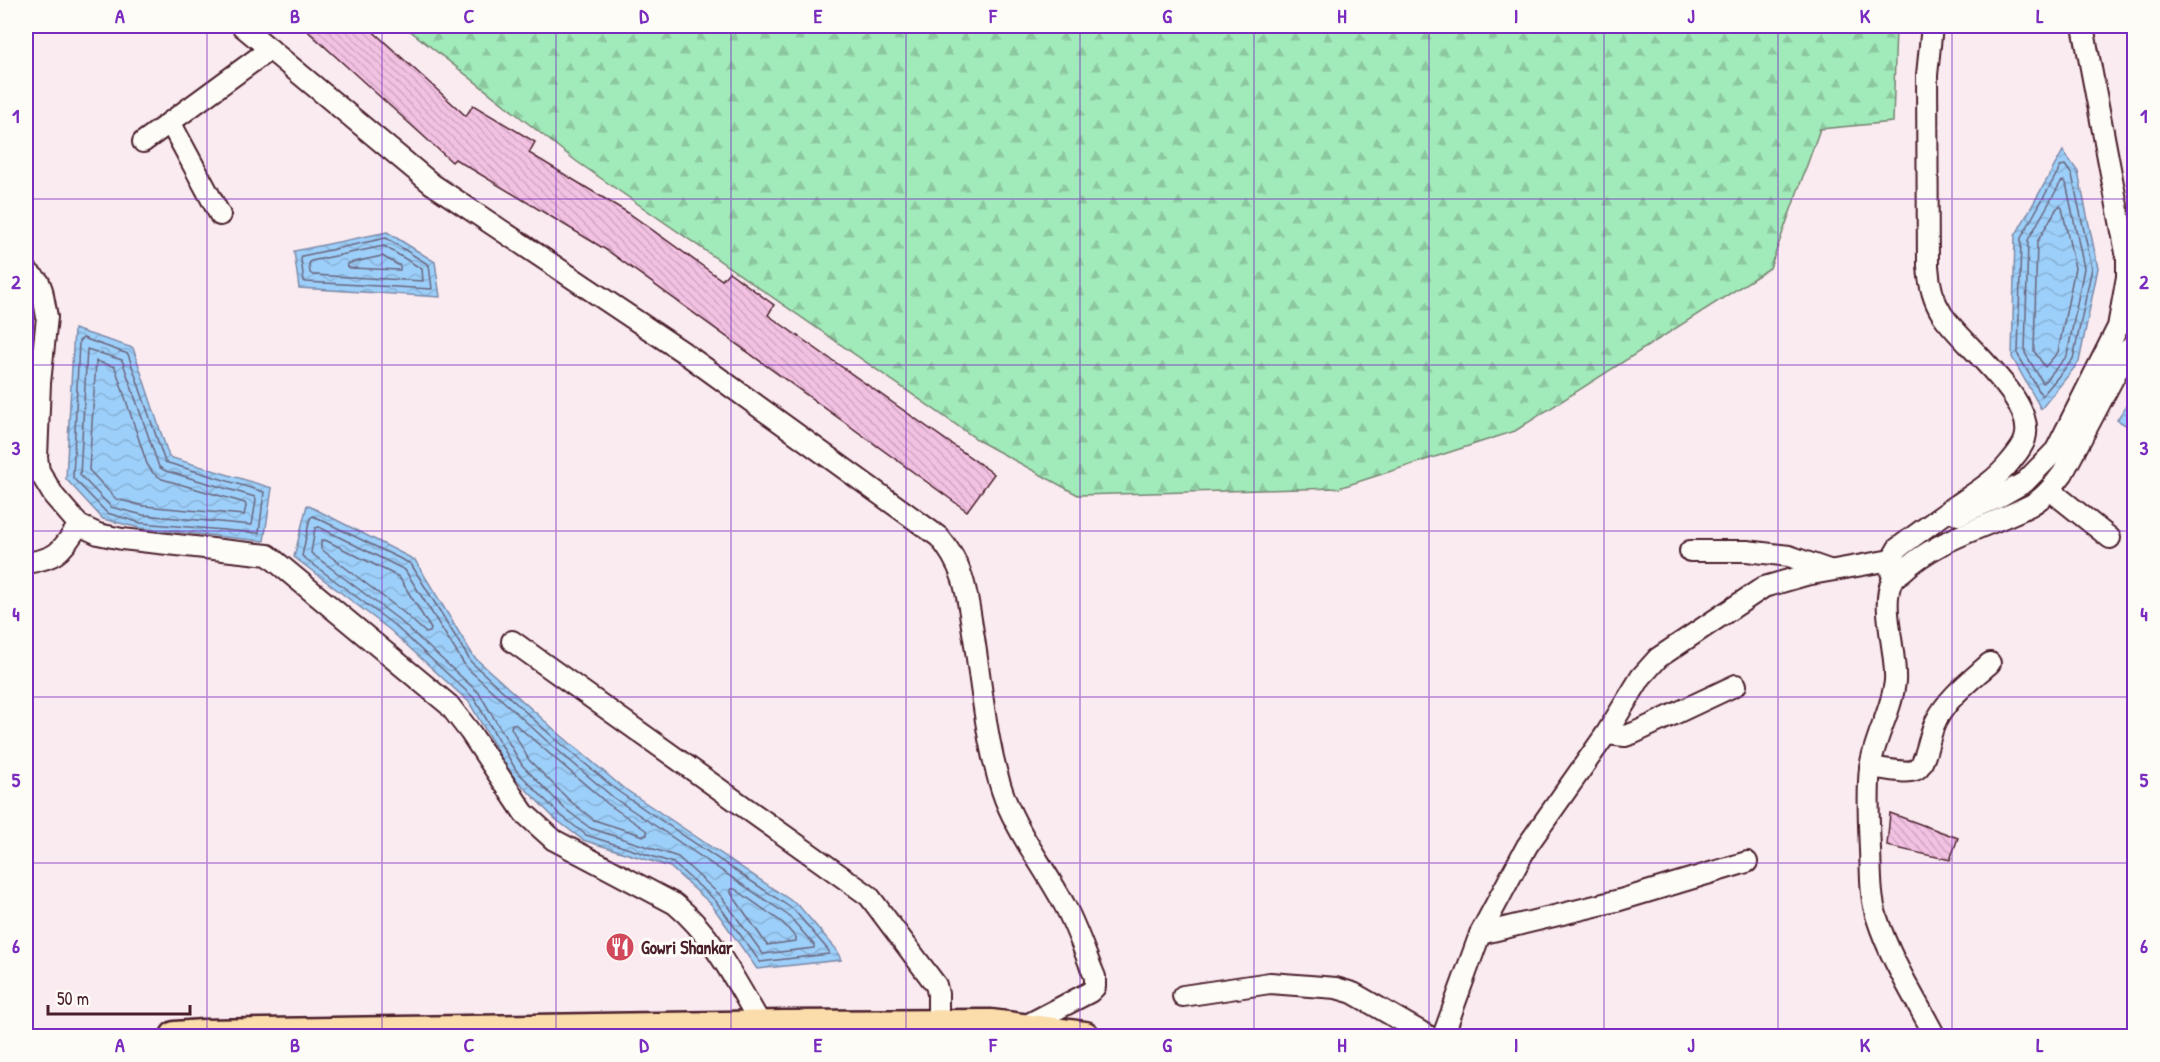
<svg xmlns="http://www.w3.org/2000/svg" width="2160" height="1062" font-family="'Patrick Hand',sans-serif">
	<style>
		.forest { fill: url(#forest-firs); stroke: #768472; stroke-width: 1.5 }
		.water { fill: url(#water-waves); stroke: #7b89a7; stroke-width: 1.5 }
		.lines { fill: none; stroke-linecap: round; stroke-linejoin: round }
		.shore { stroke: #6b657d; stroke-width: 1.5 }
		.building { fill: url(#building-back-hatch); stroke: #4a1f2b; stroke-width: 1.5 }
		.minor-casing { stroke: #4a1f2b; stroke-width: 24 }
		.highway-casing { stroke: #4a1f2b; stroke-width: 33 }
		.minor { stroke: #fdfcf7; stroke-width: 20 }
		.highway { stroke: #fbddab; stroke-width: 28 }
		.grid { fill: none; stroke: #7b2cbf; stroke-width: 1.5; stroke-opacity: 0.55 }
		.labels { text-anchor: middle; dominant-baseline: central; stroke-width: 6; stroke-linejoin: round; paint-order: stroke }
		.poi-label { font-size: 18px; font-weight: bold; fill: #4a1f2b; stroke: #fdfcf7; text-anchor: start }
		.neatline { fill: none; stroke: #7b2cbf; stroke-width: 2 }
		.grid-label { font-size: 20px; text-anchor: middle; font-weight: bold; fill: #7b2cbf }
	</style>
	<defs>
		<pattern id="forest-firs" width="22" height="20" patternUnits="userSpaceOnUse" patternTransform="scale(1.5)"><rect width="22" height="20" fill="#a1eab9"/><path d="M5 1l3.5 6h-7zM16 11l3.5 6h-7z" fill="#8cc89f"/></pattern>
		<pattern id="water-waves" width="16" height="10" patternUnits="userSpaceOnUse" patternTransform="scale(1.5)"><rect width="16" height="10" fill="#9ccff9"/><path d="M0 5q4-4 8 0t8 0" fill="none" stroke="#88b1d6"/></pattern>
		<pattern id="building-back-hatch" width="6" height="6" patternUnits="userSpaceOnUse" patternTransform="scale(1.5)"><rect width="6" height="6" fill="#f3c2e3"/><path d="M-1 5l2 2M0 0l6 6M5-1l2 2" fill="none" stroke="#d2a6c3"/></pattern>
	</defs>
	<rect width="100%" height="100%" fill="#faebf1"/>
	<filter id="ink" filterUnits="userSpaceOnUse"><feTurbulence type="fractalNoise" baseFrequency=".0167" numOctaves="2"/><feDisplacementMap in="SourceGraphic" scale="12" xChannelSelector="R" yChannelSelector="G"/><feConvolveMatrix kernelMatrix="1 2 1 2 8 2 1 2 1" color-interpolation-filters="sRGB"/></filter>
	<g filter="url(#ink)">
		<!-- forest -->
		<polygon class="forest" points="404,26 1896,26 1893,122 1820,129 1770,268 1515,431 1339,488 1078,495 981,442 576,161"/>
		<!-- water -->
		<g class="water">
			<polygon points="2063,151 2078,172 2098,268 2079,362 2041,409 2012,357 2015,236"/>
			<polygon points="387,232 435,262 440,297 299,288 294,251"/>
			<polygon points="74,329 133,348 169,457 272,488 264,541 140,528 103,519 66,479"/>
			<polygon points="2134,393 2134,430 2117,420"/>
			<polygon points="307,505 415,560 474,657 557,732 622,787 799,906 836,949 841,960 757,969 711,904 670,867 583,840 554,818 511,774 469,702 390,630 294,557"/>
		</g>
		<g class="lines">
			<!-- shore -->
			<g class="shore">
				<polygon points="2065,165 2072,175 2092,268 2073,359 2042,396 2018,355 2021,238 2061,166"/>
				<polygon points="2064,181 2066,183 2084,268 2067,356 2043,383 2025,353 2028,240 2061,182"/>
				<polygon points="2060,206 2062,208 2075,268 2058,352 2045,367 2034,351 2037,242 2057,208"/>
				<polygon points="386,238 429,265 432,289 306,282 304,281 301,259 302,256"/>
				<polygon points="384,246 422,269 423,281 313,275 310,273 309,264 311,261"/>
				<polygon points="382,256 400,266 400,270 350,268 347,266 349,263"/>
				<polygon points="83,338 128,354 165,462 264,492 259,533 141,523 107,513 73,478 79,341"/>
				<polygon points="87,349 122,360 159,467 166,471 255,497 256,500 252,525 143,515 111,507 80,475"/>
				<polygon points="96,361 115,367 147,464 153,473 162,479 245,503 246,506 244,515 144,506 116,499 89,470"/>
				<polygon points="313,516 411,564 471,662 553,737 619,792 794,910 829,951 829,954 760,962 715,900 673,863 586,835 559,814 516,770 474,698 394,625 302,556 310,518"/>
				<polygon points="319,527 405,570 466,667 548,742 614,798 789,916 814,945 814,948 763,954 721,896 678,857 590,828 564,808 522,765 479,693 398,619 311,553 315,528"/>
				<polygon points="325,540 399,577 431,629 430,632 426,633 403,612 321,549 321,541"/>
				<polygon points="512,724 515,724 608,804 647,831 647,835 644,836 594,820 570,801 529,760 511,728"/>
				<polygon points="731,889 735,889 783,923 796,938 796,941 767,945 731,893"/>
			</g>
		</g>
		<!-- building -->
		<g class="building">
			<polygon points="302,26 367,26 466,116 473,105 535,142 529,153 630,214 722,280 729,272 774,305 768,315 994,474 967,511 608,251 455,159 452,162"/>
			<polygon points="1890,813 1958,838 1950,860 1887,846"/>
		</g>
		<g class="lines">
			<!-- minor casing -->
			<g class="minor-casing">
				<g id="minor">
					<path d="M242 26 432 184 683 352 939 537C967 570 967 598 974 638 982 689 987 751 1005 799 1020 837 1046 870 1065 906 1077 928 1085 954 1095 977V987L1090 992 1021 1028"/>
					<polyline points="170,122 220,215"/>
					<polyline points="143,142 270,49"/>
					<path d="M26 270 39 282 42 290 47 317 40 383 37 457 39 471 54 496 79 525 98 534 122 539 268 555 449 705 470 732 524 813 554 840 675 904C714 936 737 984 762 1026"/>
					<polyline points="2050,490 2110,538"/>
					<polyline points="1958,515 1997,498 2025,482 2056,450 2118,327 2127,277 2127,258 2083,26"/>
					<polyline points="1690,551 1747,551 1789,556 1829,570"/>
					<path d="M26 563C59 558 60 552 79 525"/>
					<path d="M1891 572V560L1898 548C1918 533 1937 519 1957 505 1976 492 1996 480 2010 462 2015 456 2023 447 2025 439 2037 400 1962 345 1942 314 1933 300 1929 283 1928 266L1927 75 1932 26"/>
					<polyline points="512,641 869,896 936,985 938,994 938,1024"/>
					<polyline points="1606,734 1625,736 1634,733 1736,685"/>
					<path d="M1870 767C1880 768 1910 775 1917 769 1927 761 1929 733 1936 721 1948 697 1970 681 1990 663"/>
					<polyline points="1480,934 1620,900 1747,862"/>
					<polyline points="1183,996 1270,983 1336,988 1353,993 1428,1036"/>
					<polyline points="1443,1036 1480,934 1527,846 1606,734 1641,677 1658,658 1764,587 1806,575 1891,560"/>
					<path d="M1935 1036C1915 998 1890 959 1877 918 1870 897 1871 872 1870 850 1869 823 1867 795 1870 768 1874 738 1892 711 1895 681 1897 653 1880 605 1892 581 1894 578 1899 574 1902 572 1938 538 1988 527 2031 505 2044 498 2054 485 2063 473L2128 350 2134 343"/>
				</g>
			</g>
			<!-- highway casing -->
			<g class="highway-casing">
				<polyline id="highway" points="175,1036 203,1034 785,1025 991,1024 1085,1036"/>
			</g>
			<!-- minor -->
			<use href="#minor" class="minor"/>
			<!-- highway -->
			<use href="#highway" class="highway"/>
		</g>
	</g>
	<!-- grid -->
	<path class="grid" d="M207 26V1036M382 26V1036M556 26V1036M731 26V1036M906 26V1036M1080 26V1036M1254 26V1036M1429 26V1036M1604 26V1036M1778 26V1036M1952 26V1036M26 199H2134M26 365H2134M26 531H2134M26 697H2134M26 863H2134"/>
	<!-- icons -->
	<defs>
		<g id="restaurant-disc" transform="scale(1.5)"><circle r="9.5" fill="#d1495b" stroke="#fdfcf7"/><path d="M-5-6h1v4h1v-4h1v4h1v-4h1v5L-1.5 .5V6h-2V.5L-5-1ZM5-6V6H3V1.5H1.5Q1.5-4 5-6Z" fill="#fff"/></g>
	</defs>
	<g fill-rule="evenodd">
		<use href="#restaurant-disc" x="620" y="947"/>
	</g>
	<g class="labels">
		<!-- poi labels -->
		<g class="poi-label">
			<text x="641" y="947">Gowri Shankar</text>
		</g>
	</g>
	<!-- margin -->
	<rect width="2160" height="1062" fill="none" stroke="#fdfcf7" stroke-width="66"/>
	<!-- scale -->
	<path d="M48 1005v9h142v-9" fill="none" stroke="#4a1f2b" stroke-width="3"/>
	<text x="57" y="1005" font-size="18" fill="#4a1f2b" stroke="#fdfcf7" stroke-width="4.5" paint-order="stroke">50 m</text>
	<rect x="33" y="33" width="2094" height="996" class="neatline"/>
	<g class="grid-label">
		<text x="120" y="23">A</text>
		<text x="295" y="23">B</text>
		<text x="469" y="23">C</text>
		<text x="644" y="23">D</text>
		<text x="818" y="23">E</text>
		<text x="993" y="23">F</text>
		<text x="1167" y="23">G</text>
		<text x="1342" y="23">H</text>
		<text x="1516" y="23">I</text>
		<text x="1691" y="23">J</text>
		<text x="1865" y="23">K</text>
		<text x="2040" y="23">L</text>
		<text x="16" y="123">1</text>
		<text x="2144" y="123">1</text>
		<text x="16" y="289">2</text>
		<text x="2144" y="289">2</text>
		<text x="16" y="455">3</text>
		<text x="2144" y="455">3</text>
		<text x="16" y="621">4</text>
		<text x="2144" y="621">4</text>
		<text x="16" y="787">5</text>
		<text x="2144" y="787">5</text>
		<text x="16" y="953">6</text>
		<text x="2144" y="953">6</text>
		<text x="120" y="1052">A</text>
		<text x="295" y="1052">B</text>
		<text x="469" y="1052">C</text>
		<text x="644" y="1052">D</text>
		<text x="818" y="1052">E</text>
		<text x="993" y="1052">F</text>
		<text x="1167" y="1052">G</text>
		<text x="1342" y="1052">H</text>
		<text x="1516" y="1052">I</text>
		<text x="1691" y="1052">J</text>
		<text x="1865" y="1052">K</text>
		<text x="2040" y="1052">L</text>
	</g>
</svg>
